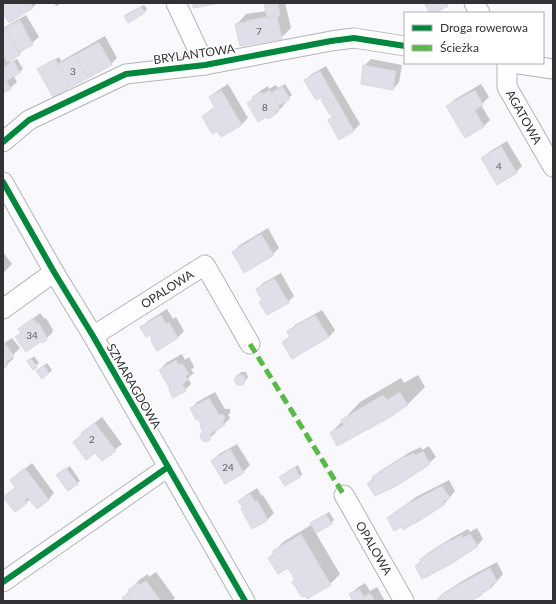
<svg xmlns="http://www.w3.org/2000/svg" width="556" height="604" font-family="Lato,sans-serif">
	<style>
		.shadow { fill: #0003; fill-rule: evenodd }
		.building { fill: #e0dee8; stroke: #d9d8dc }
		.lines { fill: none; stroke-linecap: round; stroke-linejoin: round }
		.minor-casing { stroke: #b4b3b8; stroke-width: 21 }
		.minor { stroke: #fefeff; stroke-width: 19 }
		.quiet { stroke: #58b947; stroke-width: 5; stroke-dasharray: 10 5; stroke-linecap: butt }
		.cycleway-casing { stroke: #fff; stroke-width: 8 }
		.cycleway { stroke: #00873e; stroke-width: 6 }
		.labels { text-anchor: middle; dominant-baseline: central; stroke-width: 3; stroke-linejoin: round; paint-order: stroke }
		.number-label { font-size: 10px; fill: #605f65 }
		.street-label { font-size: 12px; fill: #323136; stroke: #fff }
	</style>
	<rect width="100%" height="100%" fill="#f9f8fc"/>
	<!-- shadow -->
	<g class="shadow">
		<polygon points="3,3 37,3 32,8 3,11"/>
		<polygon points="54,3 62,3 56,6"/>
		<path d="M265 3H285L291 28 281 38 237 24 246 14 267 11ZM272 16V18L246 23V21Z"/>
		<polygon points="144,5 147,9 144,12 125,16 128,13"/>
		<polygon points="26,15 39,37 8,63 17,59 23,69 14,76 17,82 10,88 3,92 3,28"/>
		<polygon points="105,36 117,58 111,64 39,69 59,57 61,61"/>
		<polygon points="371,59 402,65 399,82 393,89 364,66"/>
		<polygon points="326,66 360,124 354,130 339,139 329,120 333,115 324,99 305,80 312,74"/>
		<polygon points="228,84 248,118 241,125 203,116 216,106 210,97 217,91"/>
		<polygon points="285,84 292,95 285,100 286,102 276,114 249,103 260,91 268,86 269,89 276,85 278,88"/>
		<polygon points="481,84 489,97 481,105 490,120 484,126 465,137 448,106 454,100"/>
		<polygon points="507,141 522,166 516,172 482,158 489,152"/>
		<polygon points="268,228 279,248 273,254 233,252 240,245"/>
		<polygon points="3,252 12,264 3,273"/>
		<polygon points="281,273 294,296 288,302 260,302 263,299 257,289 263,283"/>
		<polygon points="167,309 173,319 176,317 184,331 178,337 158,349 150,334 141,327 148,321"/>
		<polygon points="322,310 335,330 329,337 292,358 283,343 291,335 289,331 295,325"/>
		<polygon points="40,313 45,319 46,318 53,330 52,333 45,340 17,337 21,332 20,329"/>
		<polygon points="12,338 20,348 12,356 14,358 3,368 3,344"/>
		<polygon points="182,354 185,360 189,357 194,367 191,370 194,373 188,378 191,384 185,390 171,389 160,370 166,363"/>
		<polygon points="34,356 39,363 33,368 31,359"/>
		<polygon points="47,363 52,370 49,373 41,368"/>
		<polygon points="241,372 246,372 248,377 243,384 238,375"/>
		<polygon points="418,375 425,387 408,404 397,410 331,433 360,402 401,378 404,383"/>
		<polygon points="215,392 225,409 230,409 230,413 228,415 230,418 224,424 217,429 216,432 209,439 204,432 202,424 191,409 197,402"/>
		<polygon points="102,417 122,444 102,460 95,451 74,442 89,427"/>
		<polygon points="237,444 250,465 243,472 225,482 212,461 219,454"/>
		<polygon points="429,446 436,457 429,463 368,484 380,471 410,452 421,447 422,450"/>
		<polygon points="32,463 54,493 48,500 30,499 26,503 5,497 16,487 11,480"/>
		<polygon points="298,465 302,474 300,477 281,477"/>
		<polygon points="70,466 80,481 77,483 61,473"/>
		<polygon points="449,480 455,491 444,504 403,528 388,518 395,512 416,497"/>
		<polygon points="257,488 262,496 263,495 274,513 268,519 252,528 240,501 246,495"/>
		<polygon points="329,512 334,520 331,523 312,523"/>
		<polygon points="311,525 340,574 330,584 307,598 289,566 269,558 283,542"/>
		<polygon points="477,528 483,539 477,546 416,566 428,553 448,540 468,529 470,532"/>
		<polygon points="497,562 503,574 492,587 481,594 468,601 436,601 442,594 469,577"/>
		<polygon points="156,572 175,598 172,601 126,601 123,598 139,580 148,574 149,577"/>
		<polygon points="365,583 370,591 377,587 385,601 354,601 350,594 357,588"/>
	</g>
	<!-- building -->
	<g class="building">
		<polygon points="3,3 30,3 33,8 9,23 3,13"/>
		<polygon points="193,3 220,3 193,8"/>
		<polygon points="264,3 278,3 280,16 267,18"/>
		<polygon points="424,3 447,3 448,6 435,13 430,13"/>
		<polygon points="141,7 145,13 128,23 124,16"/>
		<polygon points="277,16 282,39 240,46 235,24"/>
		<polygon points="20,20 33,45 19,52 5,28"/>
		<polygon points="5,28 20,55 7,62 3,54 3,29"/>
		<polygon points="99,42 112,65 88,78 75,55"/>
		<polygon points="75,55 88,78 71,87 58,64"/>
		<polygon points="55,59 58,64 40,74 37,69"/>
		<polygon points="14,61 20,73 6,81 3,75 3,67"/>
		<polygon points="58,64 71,87 53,97 40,74"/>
		<polygon points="363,65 396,71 393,90 361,84"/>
		<polygon points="320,71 337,101 326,108 321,100 323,99 322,97 316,100 304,80"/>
		<polygon points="3,75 11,89 3,93"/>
		<polygon points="282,86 290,99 278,106 271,93"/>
		<polygon points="221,90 242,125 221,137 217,131 212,134 202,116 215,108 209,97"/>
		<polygon points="270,90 280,109 275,112 276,114 268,119 266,117 258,122 247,103 254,99 252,97 261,92 263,94"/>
		<polygon points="475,90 483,105 475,110 484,127 465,138 446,106"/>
		<polygon points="337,101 354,131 339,140 328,120 333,117 332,114 330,115 326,108"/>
		<polygon points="501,146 517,173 497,185 481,158"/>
		<polygon points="261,234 274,255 244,273 232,252"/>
		<polygon points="274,278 289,303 267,315 259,302 262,300 256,289"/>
		<polygon points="161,315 166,324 169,322 178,338 157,351 151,341 152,340 150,335 146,337 140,327"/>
		<polygon points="315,315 329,337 292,359 282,342 290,337 287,331"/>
		<polygon points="33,318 38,324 39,323 47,337 46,341 42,343 40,342 26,352 15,337 21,333 18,329"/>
		<polygon points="5,343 14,356 6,362 8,365 3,369 3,345"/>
		<polygon points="31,358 37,367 33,370 27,361"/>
		<polygon points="176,360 179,365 182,363 189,374 185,376 188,380 182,384 186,391 173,398 169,390 170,389 159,370"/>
		<polygon points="44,365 49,373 42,379 36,371"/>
		<polygon points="237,375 243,375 246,380 243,385 237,385 234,380"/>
		<polygon points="400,392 408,405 394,414 394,415 337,446 330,433 344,425 341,420 383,395 387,400"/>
		<polygon points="209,398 219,415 223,414 225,417 224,420 222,421 225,425 210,434 211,436 210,440 207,442 203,441 200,437 201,433 203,432 200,426 201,424 198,419 196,420 190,408"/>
		<polygon points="95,423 116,451 102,461 95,453 86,460 73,442 82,435 81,433"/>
		<polygon points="230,449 244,473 225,484 211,461"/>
		<polygon points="423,451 430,464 398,485 375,496 367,483 374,480 372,477 402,458 414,453 416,455"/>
		<polygon points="295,467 300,477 285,486 279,477"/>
		<polygon points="25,468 49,500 37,509 28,498 25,500 27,503 15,512 3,497 15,488 10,480"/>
		<polygon points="66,468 78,484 68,491 56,475"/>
		<polygon points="442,486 450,498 443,502 444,505 414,524 414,523 403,530 401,527 394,531 387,518 409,503"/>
		<polygon points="250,494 255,501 257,500 268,520 252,529 241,509 243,508 238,501"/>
		<polygon points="326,514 332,524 316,533 310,523"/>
		<polygon points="301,534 331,585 307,599 305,596 302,597 292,582 295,580 288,568 278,574 268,558 274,554 273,551"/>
		<polygon points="470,534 478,546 451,564 422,579 415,566 421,562 420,559 450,540 450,541 462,535 463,538"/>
		<polygon points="490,568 497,581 491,585 492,587 481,594 482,595 471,601 435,601 442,596 441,595 462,583"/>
		<polygon points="146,581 161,601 124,601 122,598 130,592 128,590 138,583 139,585"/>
		<polygon points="359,589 364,597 370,593 375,601 353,601 349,594"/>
	</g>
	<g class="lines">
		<!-- minor casing -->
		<g class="minor-casing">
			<g id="minor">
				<polyline points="176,3 205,65"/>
				<polyline points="474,3 480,13"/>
				<polyline points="507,63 507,87 553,167"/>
				<polyline points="512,63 553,69"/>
				<polyline points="3,142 29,120 126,74 205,65 331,41 354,38 405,46"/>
				<polyline points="3,182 54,272 93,336 245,601"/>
				<polyline points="3,309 54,272"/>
				<polyline points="93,336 205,265 250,344"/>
				<polyline points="344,495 404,601"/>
				<polyline points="3,582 168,467"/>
			</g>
		</g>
		<!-- minor -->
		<use href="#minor" class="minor"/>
		<!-- quiet -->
		<polyline class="quiet" points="250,344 344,495"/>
		<!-- cycleway casing -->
		<g class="cycleway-casing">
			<g id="cycleway">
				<polyline points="3,142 29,120 126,74 205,65 331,41 354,38 405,46"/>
				<polyline points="3,182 54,272 93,336 245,601"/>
				<polyline points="3,582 168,467"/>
			</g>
		</g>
		<!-- cycleway -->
		<use href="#cycleway" class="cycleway"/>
	</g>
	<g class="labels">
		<!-- number labels -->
		<g class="number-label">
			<text x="259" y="31">7</text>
			<text x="73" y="71">3</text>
			<text x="265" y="107">8</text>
			<text x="499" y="166">4</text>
			<text x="32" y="335">34</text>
			<text x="92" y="439">2</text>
			<text x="228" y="467">24</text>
		</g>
		<!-- street labels -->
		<g class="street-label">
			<text transform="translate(194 54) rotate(-8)">BRYLANTOWA</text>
			<text transform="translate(524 117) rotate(61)">AGATOWA</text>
			<text transform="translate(167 289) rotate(-33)">OPALOWA</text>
			<text transform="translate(134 386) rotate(60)">SZMARAGDOWA</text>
			<text transform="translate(374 548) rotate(60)">OPALOWA</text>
		</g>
	</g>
	<!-- border -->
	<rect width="556" height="604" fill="none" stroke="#323136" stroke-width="8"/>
	<!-- legend -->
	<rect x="404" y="12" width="140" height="52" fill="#ffffff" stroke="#adadaf"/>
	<rect x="412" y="25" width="20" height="6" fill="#00873e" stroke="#adadaf"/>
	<text x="440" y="32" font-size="12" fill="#323136">Droga rowerowa</text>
	<rect x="412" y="45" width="20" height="6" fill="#58b947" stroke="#adadaf"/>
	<text x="440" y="52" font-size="12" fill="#323136">Ścieżka</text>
</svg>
